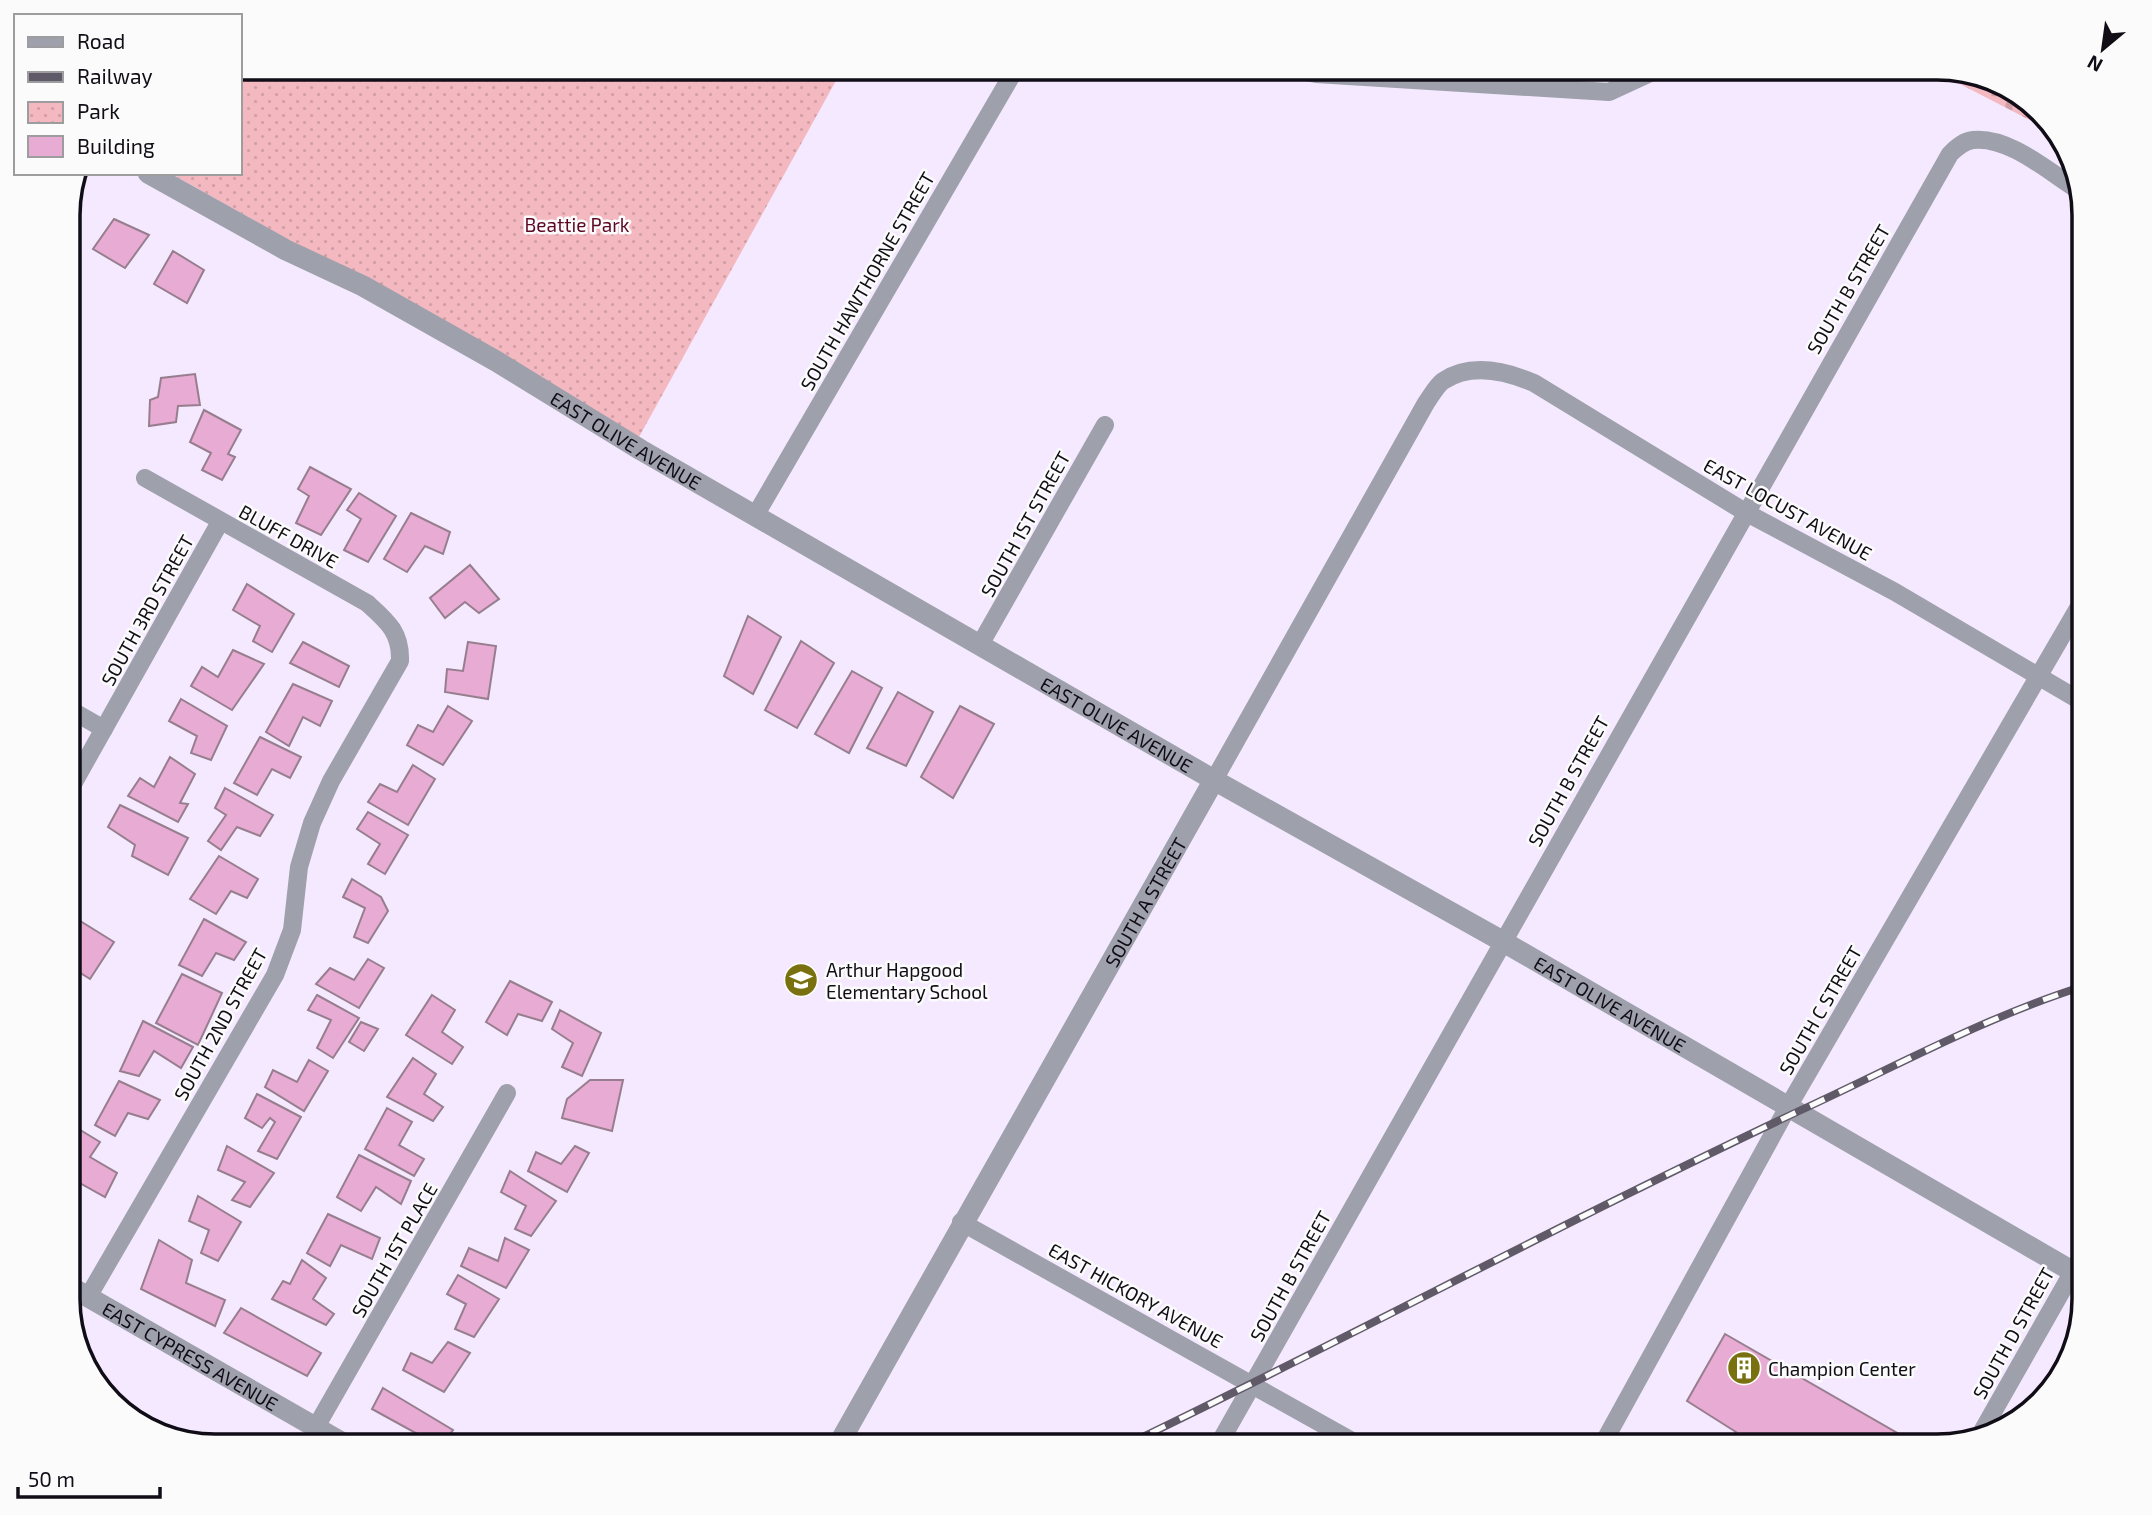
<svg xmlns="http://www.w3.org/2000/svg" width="2152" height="1515" font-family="'Exo 2',sans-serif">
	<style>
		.cemetery { fill: url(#cemetery-stones) }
		.park { fill: url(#park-dots) }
		.building { fill: #e8abd3; stroke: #977e8e; stroke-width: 2 }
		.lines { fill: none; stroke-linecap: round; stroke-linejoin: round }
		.minor { stroke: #9ea0ac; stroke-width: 18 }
		.tertiary { stroke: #9ea0ac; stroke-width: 21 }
		.rail-casing { stroke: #605a68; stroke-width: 8 }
		.rail { stroke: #fbfbfb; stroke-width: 5; stroke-dasharray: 16; stroke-linecap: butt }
		.labels { text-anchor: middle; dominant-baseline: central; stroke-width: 5; stroke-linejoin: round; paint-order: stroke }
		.park-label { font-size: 19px; fill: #5e0623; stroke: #fbfbfb }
		.street-label { font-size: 19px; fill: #110d16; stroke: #fbfbfb }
		.poi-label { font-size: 19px; fill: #110d16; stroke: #fbfbfb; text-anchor: start }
		.rim { fill: none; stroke: #110d16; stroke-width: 3.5 }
	</style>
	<defs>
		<pattern id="cemetery-stones" width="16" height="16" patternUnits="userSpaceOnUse" patternTransform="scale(1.75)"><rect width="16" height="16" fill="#f4b9c0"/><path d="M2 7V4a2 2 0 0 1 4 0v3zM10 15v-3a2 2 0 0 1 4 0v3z" fill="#d09ea4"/></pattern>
		<pattern id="park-dots" width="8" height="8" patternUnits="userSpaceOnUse" patternTransform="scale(1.75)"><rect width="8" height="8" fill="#f4b9c0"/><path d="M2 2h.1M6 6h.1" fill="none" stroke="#d09ea4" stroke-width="1.8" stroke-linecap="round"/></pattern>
	</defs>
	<rect width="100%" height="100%" fill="#f4e9ff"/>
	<!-- cemetery -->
	<polygon class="cemetery" points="1929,68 2018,93 2051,131"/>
	<!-- park -->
	<polygon class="park" points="240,68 843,68 639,437 170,173 240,173"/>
	<!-- building -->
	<g class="building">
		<polygon points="114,219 149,235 125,268 93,249"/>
		<polygon points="173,251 204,270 187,303 154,284"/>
		<polygon points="195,374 200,405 178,406 176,422 149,426 150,400 158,397 161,378"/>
		<polygon points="204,410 241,430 228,454 235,457 222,480 202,470 211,453 190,442"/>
		<polygon points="310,467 351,489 321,535 296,523 309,496 298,489"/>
		<polygon points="359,493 396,516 368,562 344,550 361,519 347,510"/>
		<polygon points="411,513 450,532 443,554 425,546 407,572 384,559"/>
		<polygon points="470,565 499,599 479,613 465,602 445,618 430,598"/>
		<polygon points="247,584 294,614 272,652 253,641 260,626 233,610"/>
		<polygon points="748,616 781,637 753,694 724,676"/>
		<polygon points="801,641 834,663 797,728 765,710"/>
		<polygon points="303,642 349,666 339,687 290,663"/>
		<polygon points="468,642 496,646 488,699 445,692 447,669 463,671"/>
		<polygon points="233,650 264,664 232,710 191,686 202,667 218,677"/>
		<polygon points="852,671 882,688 849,753 815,734"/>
		<polygon points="293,684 332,701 320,726 303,717 289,746 266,732"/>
		<polygon points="898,692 933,712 906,766 867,748"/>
		<polygon points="181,699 227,726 211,760 191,753 197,736 169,721"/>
		<polygon points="448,706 472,721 443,765 407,745 418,725 433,732"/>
		<polygon points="960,706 994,724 953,798 921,777"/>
		<polygon points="260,737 301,757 290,778 272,769 257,795 234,783"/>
		<polygon points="170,757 195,774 180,803 188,804 178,822 128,796 140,778 154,787"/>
		<polygon points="413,765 435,779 408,825 368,802 380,784 397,792"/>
		<polygon points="225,788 273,815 260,836 237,827 221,850 208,841 226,815 215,808"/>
		<polygon points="120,805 188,838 168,875 132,856 135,845 108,827"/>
		<polygon points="368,812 408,835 385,874 368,864 380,844 357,829"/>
		<polygon points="219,856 258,879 247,898 231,891 216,914 190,899"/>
		<polygon points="352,879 381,897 388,911 368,943 354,937 365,908 343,897"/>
		<polygon points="69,914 114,942 90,979 71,967 77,950 69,946"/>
		<polygon points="204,919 246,942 234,960 216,953 202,976 179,965"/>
		<polygon points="368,959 384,968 359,1008 316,984 330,968 354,980"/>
		<polygon points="182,974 222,993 198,1045 156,1023"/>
		<polygon points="510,981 552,1002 542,1021 518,1014 507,1035 486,1022"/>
		<polygon points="317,995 359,1018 333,1058 317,1048 331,1020 308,1010"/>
		<polygon points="432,995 455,1010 442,1032 463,1047 452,1064 406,1035"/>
		<polygon points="560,1010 601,1033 582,1076 562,1067 573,1043 552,1029"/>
		<polygon points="143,1021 193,1047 181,1068 154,1051 139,1076 120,1071"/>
		<polygon points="361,1022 378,1029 364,1051 349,1042"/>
		<polygon points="413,1058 436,1074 424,1094 443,1107 433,1121 387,1097"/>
		<polygon points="309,1060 328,1071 304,1111 265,1087 273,1070 297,1082"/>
		<polygon points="590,1080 623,1080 612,1131 562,1118 567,1099"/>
		<polygon points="119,1081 160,1100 148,1119 128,1113 115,1136 95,1125"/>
		<polygon points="257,1094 301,1117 277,1159 258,1151 275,1122 270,1118 262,1128 245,1118"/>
		<polygon points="387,1108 412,1122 399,1145 424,1159 414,1176 365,1149"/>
		<polygon points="77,1128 100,1142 90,1157 117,1173 105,1197 69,1177 69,1147"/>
		<polygon points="227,1146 274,1173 250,1207 232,1200 245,1182 218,1170"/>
		<polygon points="575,1146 589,1153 567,1192 528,1171 536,1152 561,1164"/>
		<polygon points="359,1155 411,1181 401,1204 376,1187 361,1211 337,1197"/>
		<polygon points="510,1171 556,1201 531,1236 515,1229 526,1206 501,1192"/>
		<polygon points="198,1196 241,1222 218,1261 201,1253 209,1230 189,1221"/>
		<polygon points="328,1214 380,1238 372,1259 341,1245 330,1266 307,1253"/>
		<polygon points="505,1238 529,1250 506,1288 461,1266 469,1248 498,1261"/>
		<polygon points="159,1240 192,1260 186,1283 225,1300 215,1326 141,1289"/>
		<polygon points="302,1260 326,1278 313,1299 334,1314 326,1325 272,1299 283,1281 290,1284"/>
		<polygon points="458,1275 499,1299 474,1337 455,1329 466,1304 447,1294"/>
		<polygon points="241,1308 321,1353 307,1376 224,1333"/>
		<polygon points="1725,1334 1920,1446 1728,1447 1736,1432 1687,1401"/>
		<polygon points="448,1342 470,1353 444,1392 403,1370 411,1353 432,1363"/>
		<polygon points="383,1388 453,1430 441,1447 372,1409"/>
	</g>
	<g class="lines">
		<!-- minor -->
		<g class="minor">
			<polyline points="1283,68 1316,74 1609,92 1661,68"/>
			<polyline points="755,516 1016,68"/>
			<polyline points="981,643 1105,425"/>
			<polyline points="69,709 104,729"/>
			<path d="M1214 780 1426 403C1431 396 1437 385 1443 381 1471 362 1506 371 1534 383L1745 512 1895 592 2084 703"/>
			<polyline points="69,791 220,522"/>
			<polyline points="961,1222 1363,1447"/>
			<path d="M88 1297 275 975 292 930 299 867 312 823 331 781 400 661C401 632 387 621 367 603L145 478"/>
			<polyline points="316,1427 507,1093"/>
			<polyline points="1980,1435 2084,1252"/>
			<path d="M1217 1447 1950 154C1957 147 1964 141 1973 140 2009 136 2049 172 2078 190"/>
			<polyline points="1601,1447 1788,1107 2084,598"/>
		</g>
		<!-- tertiary -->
		<g class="tertiary">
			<path id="s1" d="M148 173 286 250 363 286 496 361 641 450 1214 780 1502 941 2084 1278"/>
			<path id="s2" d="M69 1286 350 1447"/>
			<path id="s3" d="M837 1447 1214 780"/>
		</g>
		<!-- rail casing -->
		<g class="rail-casing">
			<path id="rail" d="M1122 1447C1349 1338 1571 1218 1799 1111 1893 1068 1985 1017 2084 986"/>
		</g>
		<!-- rail -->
		<use href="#rail" class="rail"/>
	</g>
	<!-- icons -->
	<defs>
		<g id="school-disc" transform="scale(1.75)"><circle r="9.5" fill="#79700f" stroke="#fbfbfb"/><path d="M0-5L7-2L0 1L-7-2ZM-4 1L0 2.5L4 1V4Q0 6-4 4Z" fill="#fff"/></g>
		<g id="building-disc" transform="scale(1.75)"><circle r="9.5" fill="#79700f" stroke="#fbfbfb"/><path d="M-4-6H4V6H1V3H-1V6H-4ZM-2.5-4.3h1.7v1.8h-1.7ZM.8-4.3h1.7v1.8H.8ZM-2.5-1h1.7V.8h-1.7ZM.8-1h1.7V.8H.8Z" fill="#fff"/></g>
	</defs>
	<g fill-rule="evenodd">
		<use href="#school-disc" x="801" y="980"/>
		<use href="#building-disc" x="1744" y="1368"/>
	</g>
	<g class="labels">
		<!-- park labels -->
		<g class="park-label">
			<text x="577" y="224">Beattie Park</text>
		</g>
		<!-- street labels -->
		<g class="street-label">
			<text transform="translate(867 281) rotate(-60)">SOUTH HAWTHORNE STREET</text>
			<text transform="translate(1848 289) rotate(-60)">SOUTH B STREET</text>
			<text stroke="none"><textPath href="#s1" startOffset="548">EAST OLIVE AVENUE</textPath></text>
			<text transform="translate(1788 509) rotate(29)">EAST LOCUST AVENUE</text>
			<text transform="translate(1025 524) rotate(-61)">SOUTH 1ST STREET</text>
			<text transform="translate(289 536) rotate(29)">BLUFF DRIVE</text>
			<text transform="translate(147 610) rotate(-61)">SOUTH 3RD STREET</text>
			<text stroke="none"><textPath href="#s1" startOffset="1115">EAST OLIVE AVENUE</textPath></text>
			<text transform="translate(1568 781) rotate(-61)">SOUTH B STREET</text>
			<text stroke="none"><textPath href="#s3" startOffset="626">SOUTH A STREET</textPath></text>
			<text stroke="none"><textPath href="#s1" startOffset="1682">EAST OLIVE AVENUE</textPath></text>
			<text transform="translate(1820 1010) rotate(-60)">SOUTH C STREET</text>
			<text transform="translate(220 1024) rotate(-61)">SOUTH 2ND STREET</text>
			<text transform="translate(394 1250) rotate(-60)">SOUTH 1ST PLACE</text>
			<text transform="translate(1290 1276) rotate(-61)">SOUTH B STREET</text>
			<text transform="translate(1136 1295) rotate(29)">EAST HICKORY AVENUE</text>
			<text transform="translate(2013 1333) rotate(-61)">SOUTH D STREET</text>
			<text stroke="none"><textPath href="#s2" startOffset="140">EAST CYPRESS AVENUE</textPath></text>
		</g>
		<!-- poi labels -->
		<g class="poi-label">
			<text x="826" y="969">Arthur Hapgood<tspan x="826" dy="22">Elementary School</tspan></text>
			<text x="1768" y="1368">Champion Center</text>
		</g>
	</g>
	<!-- crop -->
	<path d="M0 0H2152V1515H0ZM215 80H1937A135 135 0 0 1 2072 215V1299A135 135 0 0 1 1937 1434H215A135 135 0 0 1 80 1299V215A135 135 0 0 1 215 80Z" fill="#fbfbfb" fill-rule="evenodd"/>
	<path class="rim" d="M215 80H1937A135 135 0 0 1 2072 215V1299A135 135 0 0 1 1937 1434H215A135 135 0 0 1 80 1299V215A135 135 0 0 1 215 80Z"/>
	<!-- legend -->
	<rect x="14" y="14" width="228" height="161" fill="#fbfbfb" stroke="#9d9c9f" stroke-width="2"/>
	<rect x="28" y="37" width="35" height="10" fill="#9ea0ac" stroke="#9d9c9f" stroke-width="2"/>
	<text x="77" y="49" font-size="21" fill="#110d16">Road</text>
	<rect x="28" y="72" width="35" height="10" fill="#605a68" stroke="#9d9c9f" stroke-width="2"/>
	<text x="77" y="84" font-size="21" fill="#110d16">Railway</text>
	<rect x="28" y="102" width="35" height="21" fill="url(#park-dots)" stroke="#9d9c9f" stroke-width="2"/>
	<text x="77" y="119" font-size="21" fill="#110d16">Park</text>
	<rect x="28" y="136" width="35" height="21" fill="#e8abd3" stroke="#9d9c9f" stroke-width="2"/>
	<text x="77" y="154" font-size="21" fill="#110d16">Building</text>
	<!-- north arrow -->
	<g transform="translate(2103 49) rotate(209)" stroke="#fbfbfb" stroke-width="5" paint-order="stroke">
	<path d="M0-5L12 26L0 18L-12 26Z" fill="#110d16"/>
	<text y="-10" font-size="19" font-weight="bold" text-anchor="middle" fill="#110d16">N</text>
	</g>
	<!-- scale -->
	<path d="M18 1487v10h142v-10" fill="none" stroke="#110d16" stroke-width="3.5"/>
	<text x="28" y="1487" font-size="21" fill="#110d16" stroke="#fbfbfb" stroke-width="5" paint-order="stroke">50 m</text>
</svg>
